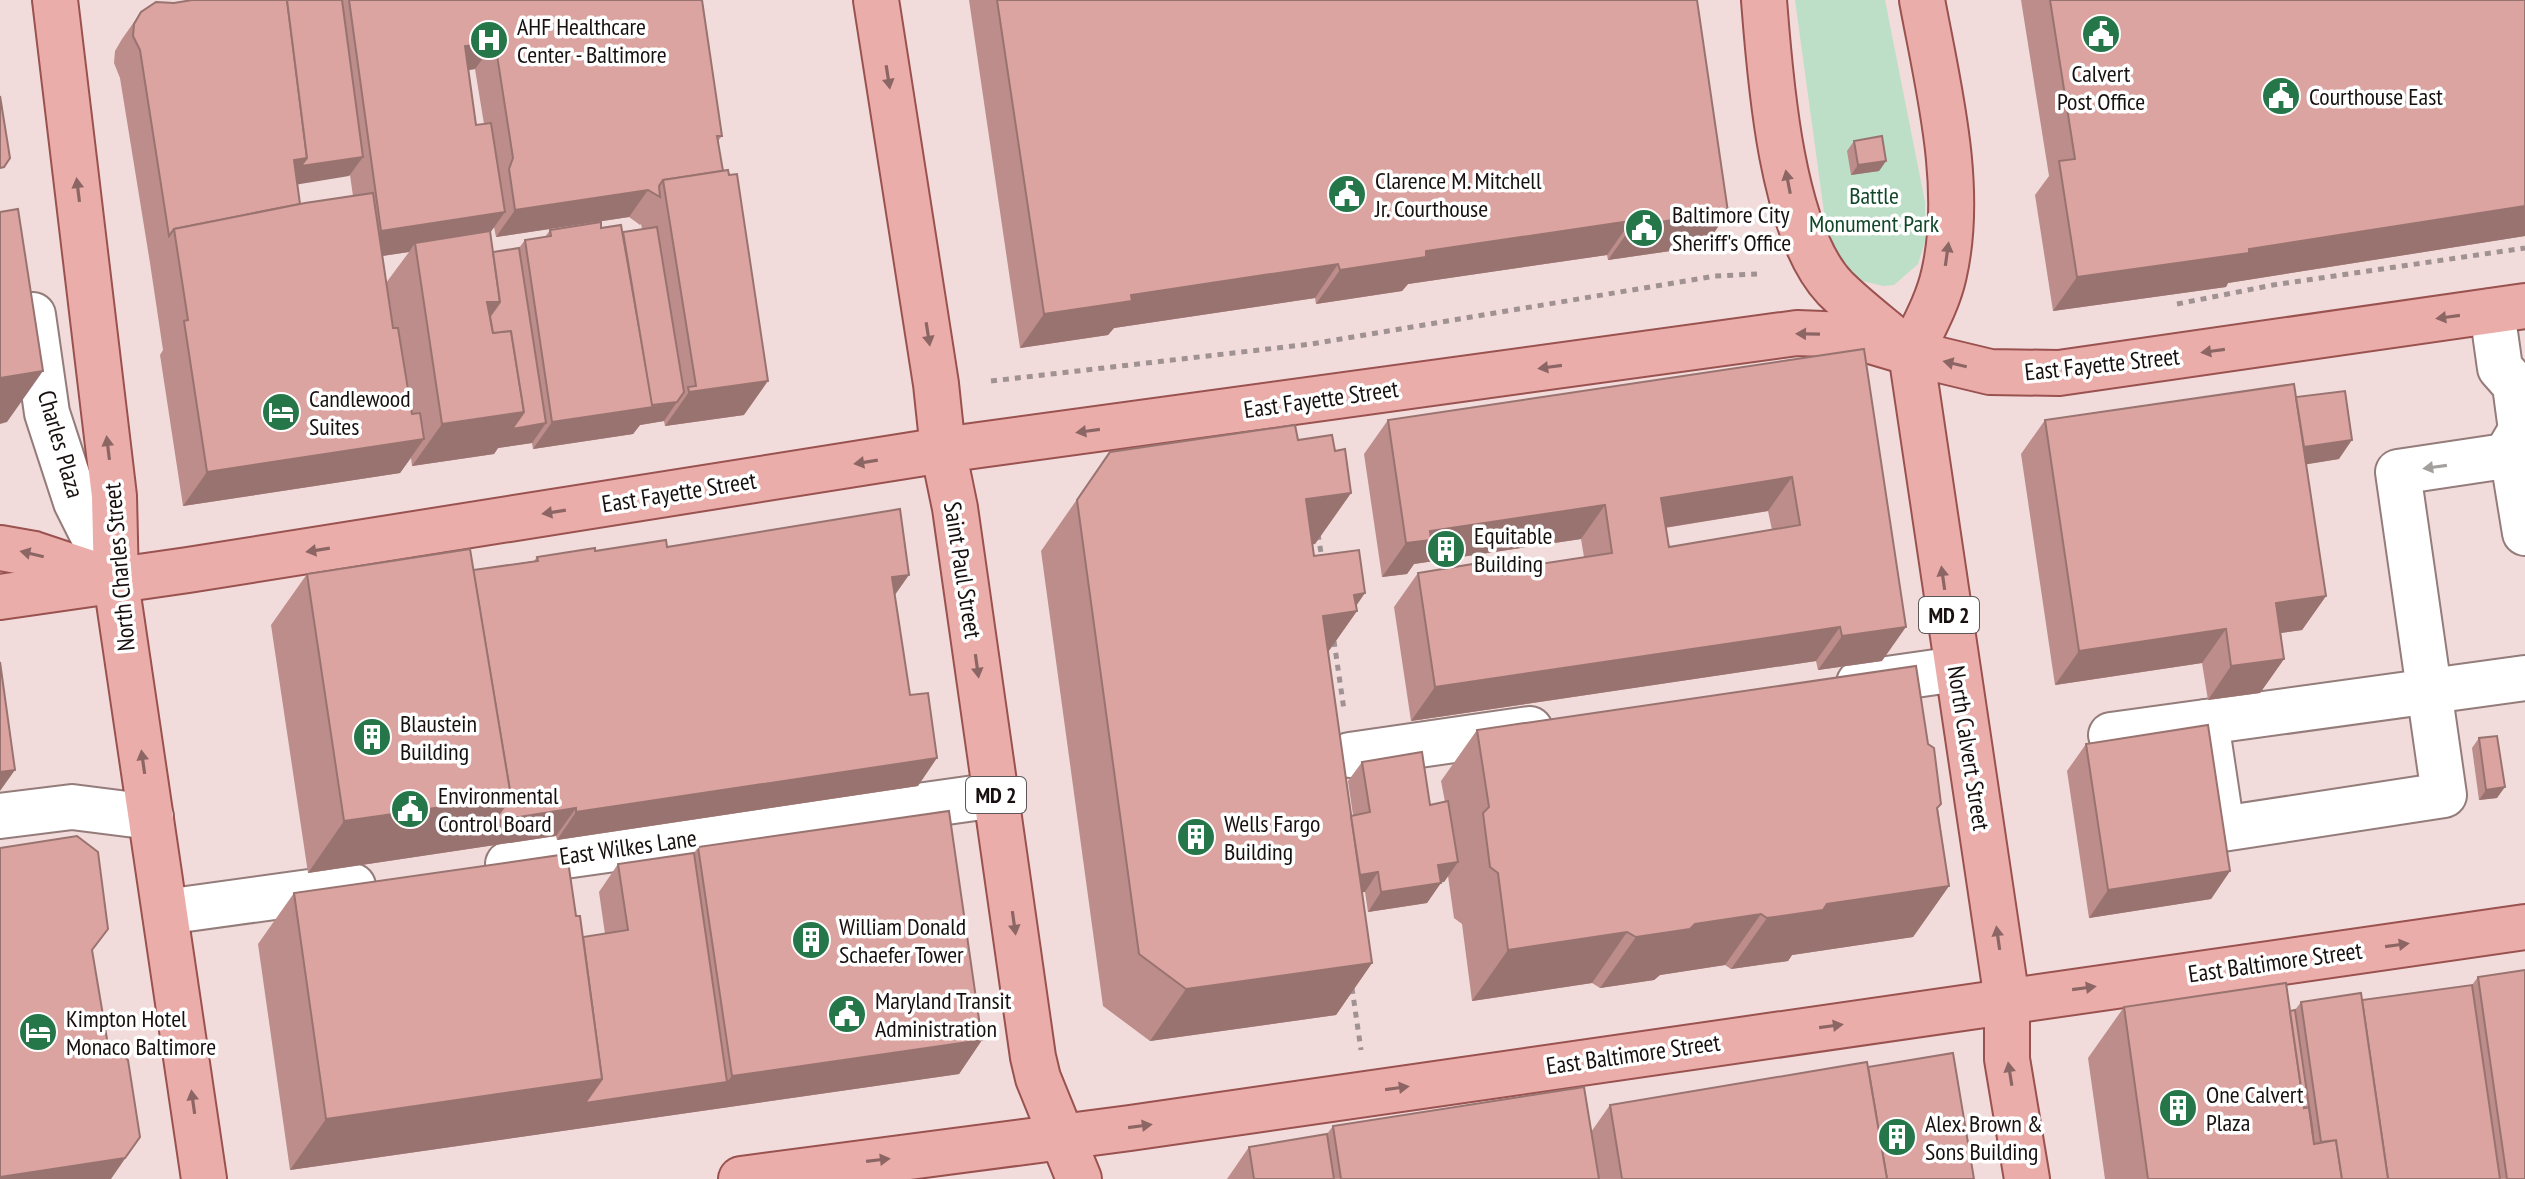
<svg xmlns="http://www.w3.org/2000/svg" width="2525" height="1179" font-family="'PT Sans Narrow',sans-serif">
	<style>
		.built { fill: #f2dcdb }
		.green { fill: #bddec7 }
		.lines { fill: none; stroke-linecap: round; stroke-linejoin: round }
		.minor-casing { stroke: #947c7a; stroke-width: 48 }
		.major-casing { stroke: #99524f; stroke-width: 48 }
		.path { stroke: #a09292; stroke-width: 5; stroke-dasharray: 6 6; stroke-linecap: butt }
		.minor { stroke: #fff; stroke-width: 44 }
		.major { stroke: #ebadaa; stroke-width: 44 }
		.wall { fill: #bc8d8a; fill-rule: evenodd }
		.shaded-wall { fill: #997370 }
		.building { fill: #dba4a0; stroke: #997370; stroke-width: 2; fill-rule: evenodd }
		.oneway { fill: #8c6664 }
		.oneway2 { fill: #a39f9f }
		.labels { text-anchor: middle; dominant-baseline: central; stroke-width: 7; stroke-linejoin: round; paint-order: stroke }
		.shield { fill: #fff; stroke: #5d5757; stroke-width: 2 }
		.shield-label { font-size: 22px; font-weight: bold; fill: #180f0f }
		.poi-label { font-size: 24px; fill: #180f0f; stroke: #fff; text-anchor: start }
		.park-label { font-size: 24px; fill: #114729; stroke: #fff }
		.street-label { font-size: 24px; fill: #180f0f; stroke: #fff }
	</style>
	<rect width="100%" height="100%" fill="#ffeeed"/>
	<!-- built -->
	<rect class="built" x="0" y="0" width="2525" height="1179"/>
	<!-- green -->
	<polygon class="green" points="1795,0 1885,0 1925,202 1925,242 1918,264 1894,285 1883,286 1855,279 1830,256"/>
	<g class="lines">
		<!-- minor casing -->
		<g class="minor-casing">
			<g id="minor">
				<polyline points="2492,311 2500,368 2515,385 2521,430 2511,447 2525,533"/>
				<polyline points="33,315 47,413 76,502 116,582"/>
				<polyline points="1859,683 1957,669"/>
				<polyline points="2206,722 2222,829 2444,795 2398,472 2525,453"/>
				<polyline points="2111,735 2525,678"/>
				<polyline points="1350,755 1530,729"/>
				<polyline points="0,816 72,807 151,817"/>
				<polyline points="508,864 996,795"/>
				<polyline points="165,912 353,886"/>
			</g>
		</g>
		<!-- major casing -->
		<g class="major-casing">
			<g id="major">
				<polyline points="55,0 114,496 116,582 204,1179"/>
				<polyline points="876,0 936,384 943,450 955,508 1033,1057 1038,1078 1079,1179"/>
				<path d="M1764 0C1770 78 1781 231 1835 288 1855 308 1879 326 1900 344"/>
				<path d="M1922 0C1938 86 1964 187 1944 274 1938 302 1923 328 1911 353L2007 1000V1059L2027 1179"/>
				<polyline points="0,548 34,554 106,578"/>
				<polyline points="0,597 188,570 943,450 1797,333 1850,335 1911,353 1990,372 2059,373 2525,306"/>
				<polyline points="741,1179 1130,1128 2525,927"/>
			</g>
		</g>
		<!-- path -->
		<g class="path">
			<polyline points="2177,304 2273,285 2525,248"/>
			<polyline points="991,381 1311,344 1715,276 1757,274"/>
			<polyline points="1318,534 1322,559"/>
			<polyline points="1334,641 1344,710"/>
			<polyline points="1352,988 1361,1050"/>
		</g>
		<!-- minor -->
		<use href="#minor" class="minor"/>
		<!-- major -->
		<use href="#major" class="major"/>
	</g>
	<!-- wall -->
	<g class="wall">
		<path d="M192 0H702L722 136 718 141 744 415 665 426 664 421 640 425 633 434 533 449 532 443 498 448 494 454 412 466 411 458 400 473 183 506 160 355 163 350 150 263 120 78 114 63 115 51 122 39 141 12 174 3ZM475 69 484 124 476 125 468 70ZM350 175 353 196 300 204 297 184ZM629 217 640 225 641 224 642 229 623 232 601 228 550 230 545 237 525 240 519 248 493 252 490 232 494 227 496 237ZM409 252 386 283 382 256Z"/>
		<polygon points="969,0 1697,0 1728,212 1705,246 1608,260 1607,255 1408,284 1402,291 1316,304 1315,298 1114,328 1108,335 1020,348"/>
		<polygon points="2021,0 2525,0 2525,236 2228,283 2226,287 2053,311 2035,195 2049,176"/>
		<polygon points="1854,141 1886,161 1879,171 1851,175 1847,151"/>
		<path d="M1864 349 1882 661 1818 670 1816 661 1411 721 1394 607 1418 573H1481L1584 557 1581 539 1414 564 1407 574 1382 577 1364 454 1388 420ZM1768 511 1772 530 1669 547 1665 528Z"/>
		<polygon points="2296,397 2339,459 2306,464 2326,596 2302,630 2281,633 2284,659 2260,693 2208,700 2202,663 2055,685 2021,454 2045,420"/>
		<polygon points="1298,440 1335,451 1351,493 1315,544 1312,544 1314,556 1356,606 1357,611 1328,652 1351,816 1353,815 1348,781 1362,762 1430,805 1445,802 1441,781 1477,730 1938,809 1949,886 1913,937 1792,955 1788,961 1731,969 1725,965 1660,975 1654,980 1600,988 1592,983 1472,1001 1462,924 1454,918 1448,876 1444,882 1441,882 1427,903 1368,912 1365,892 1362,892 1372,963 1336,1015 1150,1041 1103,1006 1041,551 1110,452"/>
		<polygon points="667,547 895,595 918,786 557,840 556,836 308,873 271,625 307,574 473,570 534,561 537,557 595,551"/>
		<polygon points="2479,738 2497,798 2479,800 2472,748"/>
		<polygon points="2086,744 2230,871 2211,899 2089,918 2067,771"/>
		<polygon points="698,847 982,1040 959,1074 290,1170 258,944 294,893 576,916 583,937 605,934 599,892 618,864 694,853"/>
		<polygon points="2478,977 2525,1179 2105,1179 2088,1058 2124,1007 2290,1011 2295,1010 2301,1002 2362,1000 2472,985"/>
		<polygon points="1868,1067 1974,1179 1227,1179 1249,1147 1327,1134 1333,1126 1591,1132 1610,1105"/>
	</g>
	<!-- shaded-wall -->
	<g class="shaded-wall">
		<polygon points="495,42 475,69 445,74 465,46"/>
		<polygon points="363,157 349,176 288,186 301,166"/>
		<polygon points="307,158 288,186 294,160"/>
		<polygon points="1886,161 1879,171 1851,175 1858,165"/>
		<polygon points="648,190 629,217 496,237 515,210"/>
		<polygon points="2525,206 2525,236 2228,283 2226,287 2053,311 2077,277"/>
		<polygon points="505,212 485,240 415,243 409,252 362,259 381,231"/>
		<polygon points="1728,212 1705,246 1608,260 1632,226"/>
		<polygon points="1631,221 1607,255 1408,284 1402,291 1316,304 1340,270 1426,251"/>
		<polygon points="1338,264 1315,298 1114,328 1108,335 1020,348 1044,314 1131,295"/>
		<polygon points="487,302 500,302 473,339"/>
		<polygon points="43,371 7,422 0,424 0,378"/>
		<polygon points="768,381 744,415 665,426 689,392"/>
		<polygon points="677,402 664,421 640,425 633,434 533,449 552,422"/>
		<polygon points="524,412 546,423 532,443 498,448 494,454 412,466 442,424"/>
		<polygon points="424,439 400,473 183,506 207,472"/>
		<polygon points="2352,440 2339,459 2278,469 2292,449"/>
		<polygon points="1792,477 1768,511 1637,532 1661,498"/>
		<polygon points="1351,493 1315,544 1270,550 1306,499"/>
		<polygon points="1605,505 1581,539 1414,564 1407,574 1382,577 1406,543 1430,531"/>
		<polygon points="909,575 890,602 892,577"/>
		<polygon points="1365,593 1352,612 1357,611 1321,662 1323,616 1354,595"/>
		<polygon points="2326,596 2302,630 2252,637 2276,603"/>
		<polygon points="1840,627 1816,661 1411,721 1435,687"/>
		<polygon points="1906,627 1882,661 1818,670 1842,636"/>
		<polygon points="2226,629 2202,663 2055,685 2079,651"/>
		<polygon points="2284,659 2260,693 2208,700 2231,666"/>
		<polygon points="937,758 918,786 557,840 576,812"/>
		<polygon points="15,770 0,791 0,772"/>
		<polygon points="2505,787 2497,798 2479,800 2486,790"/>
		<polygon points="511,797 576,808 556,836 308,873 344,821"/>
		<polygon points="1458,862 1444,882 1424,884 1438,865"/>
		<polygon points="2230,871 2211,899 2089,918 2108,890"/>
		<polygon points="1378,872 1365,892 1345,895 1359,876"/>
		<polygon points="1441,883 1427,903 1368,912 1381,892"/>
		<polygon points="1949,886 1913,937 1792,955 1788,961 1731,969 1767,918 1827,904"/>
		<polygon points="1761,914 1725,965 1660,975 1654,980 1600,988 1636,937 1695,924"/>
		<polygon points="1627,932 1592,983 1472,1001 1508,950"/>
		<polygon points="1372,963 1336,1015 1150,1041 1186,989"/>
		<polygon points="982,1040 959,1074 290,1170 326,1119 602,1079 727,1082 732,1076"/>
		<polygon points="140,1137 111,1179 0,1179 0,1177"/>
	</g>
	<!-- building -->
	<g class="building">
		<polygon points="192,0 287,0 307,158 294,160 300,204 174,229 169,236 140,50 133,36 134,24 141,12 156,2 174,3"/>
		<polygon points="287,0 342,0 363,157 301,166 307,158"/>
		<polygon points="349,0 702,0 722,136 717,136 723,171 663,180 659,186 660,197 648,190 515,210 509,169 513,158 495,42 465,46 476,125 491,123 505,212 381,231"/>
		<polygon points="997,0 1697,0 1728,212 1632,226 1631,221 1426,251 1426,257 1340,270 1338,264 1131,295 1132,301 1044,314"/>
		<polygon points="2050,0 2525,0 2525,206 2249,249 2249,253 2077,277 2059,161 2075,159"/>
		<polygon points="0,96 10,158 4,167 0,168"/>
		<polygon points="1882,136 1886,161 1858,165 1854,141"/>
		<polygon points="728,170 729,175 737,174 768,381 689,392 688,387 696,386 663,180"/>
		<polygon points="373,193 393,328 398,328 412,414 420,413 424,439 207,472 184,321 188,320 174,229 305,203"/>
		<polygon points="18,209 43,371 0,378 0,212"/>
		<polygon points="601,222 601,228 621,225 653,407 552,422 525,240 551,236 550,230"/>
		<polygon points="657,227 684,392 677,402 652,405 623,232"/>
		<polygon points="490,231 500,302 487,302 493,333 511,331 524,412 442,424 415,243"/>
		<polygon points="519,248 546,423 512,429 524,412 511,331 493,333 490,316 500,302 493,252"/>
		<path d="M1864 349 1906 627 1842 636 1840 627 1435 687 1418 573 1479 563 1481 573 1612 553 1605 505 1430 531 1431 540 1406 543 1388 420ZM1792 477 1800 525 1669 547 1661 498Z"/>
		<polygon points="2294,384 2326,596 2276,603 2284,659 2231,666 2226,629 2079,651 2045,420"/>
		<polygon points="2345,391 2352,440 2304,447 2296,397"/>
		<polygon points="1295,425 1298,440 1332,435 1335,451 1345,449 1351,493 1306,499 1314,556 1359,550 1365,593 1354,595 1357,611 1323,616 1372,963 1186,989 1139,954 1077,500 1110,452"/>
		<polygon points="900,509 909,575 892,577 910,695 928,693 937,758 576,812 576,808 494,821 511,797 473,570 538,561 537,557 595,548 595,551 666,540 667,547"/>
		<polygon points="470,549 511,797 344,821 307,574"/>
		<polygon points="0,662 15,770 0,772"/>
		<polygon points="1916,666 1928,744 1934,748 1941,804 1937,808 1949,886 1827,904 1823,910 1767,918 1761,914 1695,924 1690,929 1636,937 1627,932 1508,950 1498,873 1490,867 1483,813 1489,807 1477,730"/>
		<polygon points="2208,725 2230,871 2108,890 2086,744"/>
		<polygon points="2497,736 2505,787 2486,790 2479,738"/>
		<polygon points="1422,752 1430,805 1448,801 1458,862 1438,865 1441,883 1381,892 1378,872 1360,875 1351,816 1370,812 1362,762"/>
		<polygon points="949,811 982,1040 732,1076 698,847"/>
		<polygon points="77,836 98,852 108,929 92,950 108,1045 128,1060 140,1137 125,1158 0,1177 0,848"/>
		<polygon points="694,853 727,1082 585,1103 602,1079 583,937 628,930 618,864"/>
		<polygon points="567,854 576,916 580,916 602,1079 326,1119 294,893"/>
		<polygon points="2525,970 2525,1179 2507,1179 2478,977"/>
		<polygon points="2286,983 2304,1108 2309,1107 2314,1144 2336,1140 2342,1179 2148,1179 2124,1007"/>
		<polygon points="2472,985 2500,1179 2388,1179 2362,1000"/>
		<polygon points="2361,993 2388,1179 2342,1179 2336,1140 2321,1142 2301,1002"/>
		<polygon points="2295,1010 2313,1134 2313,1135 2309,1107 2304,1108 2290,1011"/>
		<polygon points="1953,1053 1974,1179 1887,1179 1868,1067"/>
		<polygon points="1867,1062 1887,1179 1622,1179 1610,1105"/>
		<polygon points="1584,1087 1599,1179 1341,1179 1333,1126"/>
		<polygon points="1327,1134 1334,1179 1254,1179 1249,1147"/>
	</g>
	<!-- one-way arrows -->
	<defs><path id="oneway-solid" d="M-6-.8H1V-3.2L6.5 0L1 3.2V.8H-6Z" transform="scale(2)"/></defs>
	<g class="oneway">
		<use href="#oneway-solid" transform="translate(888 77) rotate(81)"/>
		<use href="#oneway-solid" transform="translate(1788 182) rotate(-101)"/>
		<use href="#oneway-solid" transform="translate(78 190) rotate(-97)"/>
		<use href="#oneway-solid" transform="translate(1947 254) rotate(-82)"/>
		<use href="#oneway-solid" transform="translate(2448 317) rotate(172)"/>
		<use href="#oneway-solid" transform="translate(928 334) rotate(81)"/>
		<use href="#oneway-solid" transform="translate(1808 334) rotate(-179)"/>
		<use href="#oneway-solid" transform="translate(2213 351) rotate(172)"/>
		<use href="#oneway-solid" transform="translate(1955 364) rotate(-167)"/>
		<use href="#oneway-solid" transform="translate(1550 367) rotate(172)"/>
		<use href="#oneway-solid" transform="translate(1088 431) rotate(172)"/>
		<use href="#oneway-solid" transform="translate(108 448) rotate(-97)"/>
		<use href="#oneway-solid" transform="translate(866 462) rotate(171)"/>
		<use href="#oneway-solid" transform="translate(554 512) rotate(171)"/>
		<use href="#oneway-solid" transform="translate(318 550) rotate(171)"/>
		<use href="#oneway-solid" transform="translate(32 554) rotate(-167)"/>
		<use href="#oneway-solid" transform="translate(1943 578) rotate(-98)"/>
		<use href="#oneway-solid" transform="translate(977 666) rotate(82)"/>
		<use href="#oneway-solid" transform="translate(143 762) rotate(-98)"/>
		<use href="#oneway-solid" transform="translate(1014 923) rotate(82)"/>
		<use href="#oneway-solid" transform="translate(1998 938) rotate(-98)"/>
		<use href="#oneway-solid" transform="translate(2397 945) rotate(-8)"/>
		<use href="#oneway-solid" transform="translate(2084 988) rotate(-8)"/>
		<use href="#oneway-solid" transform="translate(1831 1026) rotate(-8)"/>
		<use href="#oneway-solid" transform="translate(2010 1074) rotate(-99)"/>
		<use href="#oneway-solid" transform="translate(1397 1088) rotate(-8)"/>
		<use href="#oneway-solid" transform="translate(193 1102) rotate(-98)"/>
		<use href="#oneway-solid" transform="translate(1140 1126) rotate(-8)"/>
		<use href="#oneway-solid" transform="translate(878 1160) rotate(-7)"/>
	</g>
	<use class="oneway2" href="#oneway-solid" transform="translate(2435 467) rotate(172)"/>
	<!-- icons -->
	<defs>
		<g id="civic-disc" transform="scale(2)"><circle r="9.5" fill="#257749" stroke="#fff"/><path d="M-.6-6.5H3V-4.5H.6V-3L4-1V1h2V6H-6V1h2V-1L-.6-3ZM-1.2 2.5V6h2.4V2.5Z" fill="#fff"/></g>
		<g id="hospital-disc" transform="scale(2)"><circle r="9.5" fill="#257749" stroke="#fff"/><path d="M-5-5h3v3.5h4V-5h3V5h-3V1.5h-4V5h-3Z" fill="#fff"/></g>
		<g id="hotel-disc" transform="scale(2)"><circle r="9.5" fill="#257749" stroke="#fff"/><path d="M-6-4.5h1.5V1H6V5H4.5V3h-9V5H-6ZM-4 0a1.8 1.8 0 1 1 3.6 0ZM.5 0V-2.5h3Q6-2.5 6 0Z" fill="#fff"/></g>
		<g id="building-disc" transform="scale(2)"><circle r="9.5" fill="#257749" stroke="#fff"/><path d="M-4-6H4V6H1V3H-1V6H-4ZM-2.5-4.3h1.7v1.8h-1.7ZM.8-4.3h1.7v1.8H.8ZM-2.5-1h1.7V.8h-1.7ZM.8-1h1.7V.8H.8Z" fill="#fff"/></g>
	</defs>
	<g fill-rule="evenodd">
		<use href="#civic-disc" x="2101" y="34"/>
		<use href="#hospital-disc" x="489" y="40"/>
		<use href="#civic-disc" x="2281" y="96"/>
		<use href="#civic-disc" x="1347" y="194"/>
		<use href="#civic-disc" x="1644" y="228"/>
		<use href="#hotel-disc" x="281" y="412"/>
		<use href="#building-disc" x="1446" y="549"/>
		<use href="#building-disc" x="372" y="737"/>
		<use href="#civic-disc" x="410" y="809"/>
		<use href="#building-disc" x="1196" y="837"/>
		<use href="#building-disc" x="811" y="940"/>
		<use href="#civic-disc" x="847" y="1014"/>
		<use href="#hotel-disc" x="38" y="1032"/>
		<use href="#building-disc" x="2178" y="1108"/>
		<use href="#building-disc" x="1897" y="1137"/>
	</g>
	<g class="labels">
		<!-- shield labels -->
		<g class="shield">
			<rect x="1919" y="597" width="60" height="36" rx="6"/>
			<rect x="966" y="777" width="60" height="36" rx="6"/>
		</g>
		<g class="shield-label">
			<text x="1949" y="615">MD 2</text>
			<text x="996" y="795">MD 2</text>
		</g>
		<!-- poi labels -->
		<g class="poi-label">
			<text x="517" y="26">AHF Healthcare<tspan x="517" dy="28">Center - Baltimore</tspan></text>
			<text x="2101" y="73" text-anchor="middle">Calvert<tspan x="2101" dy="28">Post Office</tspan></text>
			<text x="2309" y="96">Courthouse East</text>
			<text x="1375" y="180">Clarence M. Mitchell<tspan x="1375" dy="28">Jr. Courthouse</tspan></text>
			<text x="1672" y="214">Baltimore City<tspan x="1672" dy="28">Sheriff's Office</tspan></text>
			<text x="309" y="398">Candlewood<tspan x="309" dy="28">Suites</tspan></text>
			<text x="1474" y="535">Equitable<tspan x="1474" dy="28">Building</tspan></text>
			<text x="400" y="723">Blaustein<tspan x="400" dy="28">Building</tspan></text>
			<text x="438" y="795">Environmental<tspan x="438" dy="28">Control Board</tspan></text>
			<text x="1224" y="823">Wells Fargo<tspan x="1224" dy="28">Building</tspan></text>
			<text x="839" y="926">William Donald<tspan x="839" dy="28">Schaefer Tower</tspan></text>
			<text x="875" y="1000">Maryland Transit<tspan x="875" dy="28">Administration</tspan></text>
			<text x="66" y="1018">Kimpton Hotel<tspan x="66" dy="28">Monaco Baltimore</tspan></text>
			<text x="2206" y="1094">One Calvert<tspan x="2206" dy="28">Plaza</tspan></text>
			<text x="1925" y="1123">Alex. Brown &amp;<tspan x="1925" dy="28">Sons Building</tspan></text>
		</g>
		<!-- park labels -->
		<g class="park-label">
			<text x="1874" y="195">Battle<tspan x="1874" dy="28">Monument Park</tspan></text>
		</g>
		<!-- street labels -->
		<g class="street-label">
			<text transform="translate(2102 364) rotate(-6)">East Fayette Street</text>
			<text transform="translate(1321 399) rotate(-8)">East Fayette Street</text>
			<text transform="translate(61 444) rotate(74)">Charles Plaza</text>
			<text transform="translate(679 492) rotate(-9)">East Fayette Street</text>
			<text transform="translate(119 567) rotate(-95)">North Charles Street</text>
			<text transform="translate(963 570) rotate(81)">Saint Paul Street</text>
			<text transform="translate(1969 748) rotate(81)">North Calvert Street</text>
			<text transform="translate(628 847) rotate(-8)">East Wilkes Lane</text>
			<text transform="translate(2275 962) rotate(-8)">East Baltimore Street</text>
			<text transform="translate(1633 1054) rotate(-8)">East Baltimore Street</text>
		</g>
	</g>
</svg>
